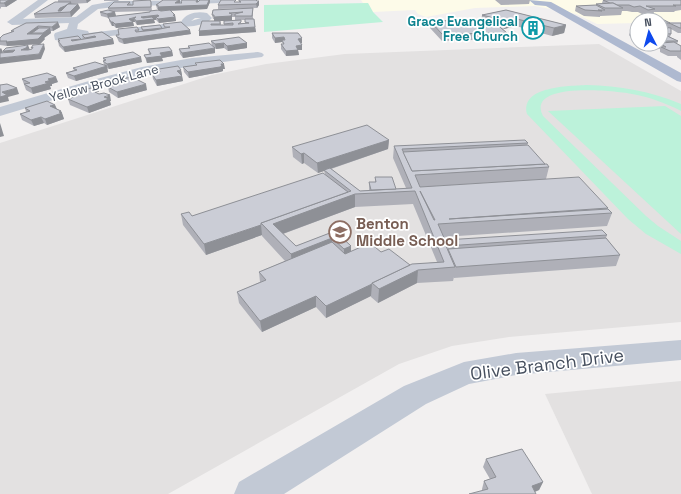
<svg xmlns="http://www.w3.org/2000/svg" width="681" height="494" font-family="'Space Grotesk',sans-serif">
	<style>
		.commercial { fill: #fdfbe9 }
		.education { fill: #e3e1e1 }
		.green { fill: #bcf2da }
		.lines { fill: none; stroke-linecap: round; stroke-linejoin: round }
		.minor { fill: #c2c9d5; fill-rule: evenodd }
		.major { fill: #aeb9d0; fill-rule: evenodd }
		.wall { fill: #afb0b8; fill-rule: evenodd }
		.shaded-wall { fill: #8e9096 }
		.building { fill: #cbcdd6; stroke: #8e9096; fill-rule: evenodd }
		.labels { text-anchor: middle; dominant-baseline: central; stroke-width: 3.5; stroke-linejoin: round; paint-order: stroke }
		.far-culture-label { font-size: 13px; font-weight: bold; fill: #0d838f; stroke: #fff; text-anchor: end }
		.far-street-label { font-size: 13px; fill: #464f5e; stroke: #fff }
		.education-label { font-size: 15px; font-weight: bold; fill: #785e54; stroke: #fff; text-anchor: start }
		.near-street-label { font-size: 18px; fill: #464f5e; stroke: #fff }
	</style>
	<rect width="100%" height="100%" fill="#f2f0f0"/>
	<!-- commercial -->
	<polygon class="commercial" points="361,0 681,0 681,22 661,22 661,20 637,20 637,23 597,24 576,14 535,6 475,8 426,17 418,14 415,10 373,12 368,3 363,3"/>
	<!-- education -->
	<g class="education">
		<polygon points="599,44 681,91 681,322 509,337 452,346 399,364 168,494 0,494 0,143 212,75 266,64 345,54"/>
		<polygon points="681,381 681,494 592,494 545,394"/>
	</g>
	<!-- green -->
	<g class="green">
		<polygon points="368,3 373,12 383,22 264,32 264,5"/>
		<path d="M587 85C619 86 651 91 681 104V111C666 103 649 97 632 94 616 91 525 81 543 116L646 216 658 226 681 241V254L646 234 628 219 527 114C520 86 569 86 587 85Z"/>
		<polygon points="665,106 681,116 681,234 548,111"/>
	</g>
	<g class="lines">
		<!-- minor -->
		<g class="minor">
			<path d="M38 0H48L23 19 76 17 92 5 114 1 224 0 220 3 114 7 98 9 78 24 77 29 88 31 89 33 181 22C186 13 197 11 207 13L212 18 207 23 194 26 170 28 67 42 55 40 54 35 55 33 67 29 69 23 12 25 7 22ZM195 18H201L191 21Z"/>
			<polygon points="258,52 262,53 264,55 262,57 192,66 142,75 99,86 0,116 0,107 89,81 142,67 192,58"/>
			<polygon points="681,340 681,360 516,375 469,384 426,404 284,494 234,494 239,482 404,386 464,362 516,353"/>
		</g>
		<!-- major -->
		<polygon class="major" points="529,0 551,2 681,73 681,82 677,81 546,6 535,5"/>
	</g>
	<!-- wall -->
	<g class="wall">
		<polygon points="0,0 17,0 6,7 1,7 1,8 0,9"/>
		<polygon points="58,0 91,0 87,3 72,4 78,4 80,8 71,17 35,18 34,14 58,2"/>
		<polygon points="104,0 119,0 118,1 104,1"/>
		<path d="M150 0 151 2 152 11 158 10V9H157L156 5 163 0H180V3H181L182 0H198V2L200 0H210V2L207 9 171 11 175 15 176 21 159 23 156 20H154L155 23 137 25 135 22H133L134 26 116 28 114 26H112L109 21V18L101 16 100 12 108 10 109 11 108 8 114 2H130L131 5H133V1ZM150 11V12L116 16 114 12 151 11Z"/>
		<polygon points="239,0 259,1 259,5 257,8 218,9 218,5 239,2"/>
		<polygon points="495,0 530,0 529,4 501,5"/>
		<polygon points="603,0 681,0 681,10 675,11 674,12 654,12 653,15 646,16 638,12 632,12 627,11 622,11 621,15 600,16 600,17 584,16 575,11 576,6 596,5 596,4 602,3"/>
		<path d="M253 8V19H254L256 32 199 36V31L202 21H214V19H213L212 15 213 10ZM232 17H235V20H232ZM241 20H245V23H241ZM220 21H224V25H221Z"/>
		<polygon points="506,10 566,25 564,33 552,36 516,26 504,29 502,28 507,33 506,39 442,41 430,28 431,22 462,24 483,23 481,23 482,15"/>
		<polygon points="661,20 670,23 681,23 681,33 678,33 671,29 671,34 670,37 678,41 677,44 681,46 681,60 677,57 677,56 668,56 660,52 660,49 658,48 658,45 656,44 661,44"/>
		<polygon points="26,23 60,27 53,31 51,31 51,33 44,38 45,39 40,44 7,46 0,45 0,38 11,32 11,31"/>
		<polygon points="163,24 191,34 124,44 119,42 118,40 116,35 139,30 139,31 142,31 141,27 164,28"/>
		<polygon points="631,30 637,31 637,39 635,38 631,38 629,35"/>
		<polygon points="102,32 113,39 114,44 65,52 59,46 58,41 58,39 83,40 82,35"/>
		<polygon points="272,33 302,43 301,43 302,45 302,50 298,50 299,55 286,56 281,49 281,44 283,44 282,42 275,43 272,38"/>
		<polygon points="211,41 247,43 247,48 228,51 224,48 216,49 212,46"/>
		<polygon points="188,46 215,53 183,58 180,54 179,49 188,48"/>
		<polygon points="148,49 172,51 173,56 162,58 163,61 147,63 146,60 144,55 149,54"/>
		<polygon points="103,58 142,62 109,69 107,68 108,72 76,81 68,78 66,73 74,70 73,68 104,65 103,61 104,61"/>
		<polygon points="195,63 225,69 223,69 223,71 220,72 189,78 184,72 183,67 196,65"/>
		<polygon points="159,69 181,70 183,81 157,86 153,79 152,74 160,72"/>
		<polygon points="22,79 58,82 52,84 52,86 50,86 51,89 33,94 26,90"/>
		<polygon points="117,80 147,90 118,98 109,92 108,87 118,83"/>
		<polygon points="72,93 100,94 111,101 110,101 111,105 89,113 70,105 68,99 73,98"/>
		<polygon points="55,105 57,109 61,111 64,119 47,125 44,123 34,126 22,120 20,114 26,112 25,108"/>
		<path d="M389 140 388 149 331 169 360 191 369 190V182H375V177L396 189 406 188 393 158 394 146 528 143 527 145 545 164 549 167 546 179 608 208V209L612 213 607 226 443 237 445 240 607 235 606 238 620 255 616 266 454 278V277L453 281 417 283 378 303 371 297V296L326 318 316 307 262 332 239 303 237 292 260 282 259 272 285 261 262 236V235L206 255 183 225 181 214 192 216 325 174 324 171 318 173 304 163 302 164 293 157 292 147ZM413 204 437 262 410 265 381 252 351 251V246L335 231 296 246 283 234 355 207Z"/>
		<polygon points="486,459 543,482 539,490 535,492 482,490 482,489 484,481 490,479 483,467"/>
	</g>
	<!-- shaded-wall -->
	<g class="shaded-wall">
		<polygon points="9,0 17,0 6,7 4,3"/>
		<polygon points="86,0 91,0 87,3"/>
		<polygon points="179,0 180,0 180,4 196,2 197,0 198,0 198,3 209,0 210,0 210,2 207,9 158,11 158,7 175,3"/>
		<polygon points="259,1 259,5 257,8 256,4"/>
		<polygon points="71,2 72,6 58,13 58,11 60,8"/>
		<polygon points="78,4 80,8 71,17 70,12"/>
		<polygon points="115,12 116,16 108,18 107,14"/>
		<polygon points="232,14 232,21 220,21 221,28 220,24 214,22 214,17"/>
		<polygon points="158,15 159,19 175,15 176,21 159,23 158,19 156,17 156,20 154,20 155,23 137,25 136,21 134,18 135,22 133,22 134,26 116,28 115,24 129,19 141,17"/>
		<polygon points="517,19 516,26 504,29 506,21"/>
		<polygon points="58,22 60,27 53,31 52,27"/>
		<polygon points="111,22 113,22 114,26 112,26"/>
		<polygon points="566,25 564,33 552,36 554,28"/>
		<polygon points="38,26 39,31 32,33 32,36 27,34"/>
		<polygon points="255,27 256,32 199,36 199,31"/>
		<polygon points="50,28 51,33 44,38 45,39 40,44 7,46 6,42 43,34 43,33"/>
		<polygon points="162,28 162,32 144,34 143,30"/>
		<polygon points="190,30 191,34 135,42 124,44 122,39"/>
		<polygon points="95,36 96,41 86,42 85,38"/>
		<polygon points="284,37 284,42 282,40 282,42 275,43 275,38"/>
		<polygon points="302,38 302,43 298,43 298,39"/>
		<polygon points="81,39 82,43 72,45 71,40"/>
		<polygon points="113,39 114,44 65,52 63,47"/>
		<polygon points="224,43 224,48 216,49 215,44"/>
		<polygon points="247,43 247,48 228,51 227,46"/>
		<polygon points="44,44 45,49 41,59 0,64 0,58 39,54"/>
		<polygon points="28,45 30,50 21,50"/>
		<polygon points="302,45 302,50 298,50 299,55 286,56 286,51 296,46"/>
		<polygon points="1,48 3,52 0,56 0,49"/>
		<polygon points="215,48 215,53 183,58 182,53"/>
		<polygon points="15,50 16,55 5,56 3,51"/>
		<polygon points="172,51 173,56 162,58 163,61 147,63 146,58 160,53"/>
		<polygon points="141,57 142,62 109,69 107,64"/>
		<polygon points="221,64 224,64 225,69 223,69 223,71 220,72 189,78 188,72"/>
		<polygon points="107,66 108,72 76,81 74,76"/>
		<polygon points="181,70 182,75 178,76 177,71"/>
		<polygon points="182,76 183,81 157,86 156,80"/>
		<polygon points="56,77 58,82 52,84 52,86 50,86 51,89 33,94 31,88 48,79"/>
		<polygon points="146,84 147,90 118,98 117,92"/>
		<polygon points="17,88 19,94 8,97 9,101 0,103 0,97 2,92"/>
		<polygon points="110,95 111,101 110,101 111,105 89,113 87,107"/>
		<polygon points="55,105 57,110 50,106"/>
		<polygon points="61,111 62,114 62,113 64,119 47,125 45,119"/>
		<polygon points="41,117 44,123 34,126 31,120"/>
		<polygon points="0,123 4,136 0,137"/>
		<polygon points="389,140 388,149 318,173 317,163"/>
		<polygon points="304,153 304,163 302,164 301,154"/>
		<polygon points="355,194 355,207 274,237 262,224"/>
		<polygon points="261,225 262,235 206,255 204,244"/>
		<polygon points="332,238 332,251 292,268 291,254"/>
		<polygon points="351,246 351,259 344,262 344,249"/>
		<polygon points="418,270 417,283 378,303 379,289"/>
		<polygon points="372,284 371,296 326,318 326,306"/>
		<polygon points="316,296 316,307 262,332 260,321"/>
		<polygon points="543,482 539,490 528,494 532,486"/>
	</g>
	<!-- building -->
	<g class="building">
		<polygon points="0,0 9,0 4,3 0,3"/>
		<polygon points="150,0 151,2 151,7 108,8 114,2 130,2 127,5 133,5 133,1"/>
		<polygon points="163,0 179,0 175,3 182,3 181,2 182,0 197,0 196,2 198,2 200,0 209,0 207,5 158,7 158,5 156,5"/>
		<polygon points="221,0 236,0 234,2 241,2 239,1 239,0 256,0 257,1 259,1 256,4 218,5"/>
		<polygon points="603,0 681,0 681,5 673,5 676,6 646,6 655,9 648,10 640,6 634,7 629,5 617,5 613,3 610,3"/>
		<polygon points="55,2 71,2 65,6 60,8 58,11 61,11 68,4 78,4 70,12 34,14"/>
		<polygon points="613,3 623,8 605,8 596,4"/>
		<polygon points="596,5 605,10 598,10 602,11 585,10 576,6"/>
		<polygon points="253,8 252,16 235,16 235,14 243,12 229,13 232,14 231,16 214,17 214,15 212,15 213,10"/>
		<polygon points="108,10 115,12 107,14 100,12"/>
		<polygon points="158,10 161,11 170,10 175,15 173,15 175,17 158,19 156,17 159,16 158,15 141,17 143,18 152,17 154,19 136,21 134,18 136,17 129,19 133,22 115,24 113,22 111,22 108,17 150,12 150,11"/>
		<polygon points="506,10 566,25 554,28 517,19 506,21 482,15"/>
		<polygon points="245,19 254,19 255,27 199,31 202,21 220,21 220,24 211,24 211,25 233,25 233,23 224,24 224,21 241,20 241,22 238,24 249,23 245,22"/>
		<polygon points="454,20 462,24 495,23 507,33 442,34 431,22"/>
		<polygon points="661,20 664,20 670,23 661,23"/>
		<polygon points="58,22 52,27 38,26 27,34 43,34 38,39 6,42 7,41 0,41 0,38 3,35 12,32 14,31 11,31 14,29 26,23"/>
		<polygon points="181,22 190,30 122,39 117,37 116,35 119,35 118,29 137,27 139,30 135,30 136,32 155,30 170,27 165,27 163,24"/>
		<polygon points="669,23 681,23 681,28 680,28"/>
		<polygon points="160,25 162,28 143,30 141,27"/>
		<polygon points="661,27 671,28 671,34 661,33"/>
		<polygon points="39,28 50,28 43,33 32,33"/>
		<polygon points="631,30 637,31 637,34 632,33"/>
		<polygon points="102,32 113,39 63,47 58,41 60,41 58,39 78,36 81,39 71,40 72,41 96,37 95,36 85,38 82,35"/>
		<polygon points="272,33 298,33 302,38 298,39 302,45 296,46 298,50 286,51 281,44 284,44 282,40 285,40 284,37 275,38"/>
		<polygon points="661,35 665,35 678,41 661,41"/>
		<polygon points="239,37 247,43 227,46 224,43 215,44 211,41"/>
		<polygon points="674,42 681,46 681,51 670,51 661,47 666,47 661,44 661,43"/>
		<polygon points="209,43 215,48 182,53 179,49 190,48 188,46"/>
		<polygon points="44,44 39,54 0,58 0,53 13,52 15,50 3,51 6,48 28,45 26,48 21,50 28,50 32,49 33,47 31,48 33,45"/>
		<polygon points="169,47 172,51 160,53 162,56 146,58 144,55 151,54 148,49"/>
		<polygon points="133,52 141,57 107,64 103,61 106,60 103,58"/>
		<polygon points="220,60 224,64 221,64 222,66 220,67 188,72 183,67 197,65 195,63"/>
		<polygon points="95,62 107,66 74,76 66,73 77,70 73,68"/>
		<polygon points="178,66 181,70 177,71 182,76 156,80 152,74 160,72 159,69"/>
		<polygon points="47,73 56,77 48,79 51,80 45,82 49,83 31,88 24,84 30,83 22,79"/>
		<polygon points="132,77 146,84 117,92 108,87 119,83 117,80"/>
		<polygon points="7,84 17,88 2,92 7,95 0,97 0,85"/>
		<polygon points="91,88 99,91 95,92 99,94 104,93 110,95 104,97 109,99 87,107 68,99 77,96 72,93"/>
		<polygon points="47,101 55,105 50,106 61,111 59,112 62,113 45,119 41,117 31,120 20,114 30,111 25,108"/>
		<polygon points="367,125 389,140 317,163 304,153 301,154 292,147"/>
		<path d="M525 140 528 143 402 149 412 171 547 164 549 167 415 175 420 187 579 177 608 208 449 219 608 209 612 213 438 224 445 240 602 230 607 235 446 246 455 267 418 270 379 289 372 283 412 264 444 262 415 191 355 194 273 224 296 246 335 231 351 246 344 249 332 238 291 254 261 223 351 191 324 170 330 168 360 191 412 188 394 146ZM420 191 435 220H434Z"/>
		<polygon points="528,145 545,164 412,171 403,152"/>
		<polygon points="323,173 348,192 261,223 261,225 204,244 181,214 189,212 192,216"/>
		<polygon points="375,177 392,177 396,189 371,190 369,182 376,182"/>
		<polygon points="606,238 620,255 456,267 448,249"/>
		<polygon points="332,242 345,254 370,243 381,252 389,249 410,265 372,283 372,284 326,306 316,296 260,321 237,292 266,280 259,272"/>
		<polygon points="522,449 543,482 532,486 536,494 469,494 488,489 484,481 496,477 486,459"/>
	</g>
	<!-- icons -->
	<defs>
		<g id="building-ring" transform="scale(1.15)"><circle r="9.5" fill="#fff" stroke="#0f9aa8" stroke-width="1.5"/><path d="M-4-6H4V6H1V3H-1V6H-4ZM-2.5-4.3h1.7v1.8h-1.7ZM.8-4.3h1.7v1.8H.8ZM-2.5-1h1.7V.8h-1.7ZM.8-1h1.7V.8H.8Z" fill="#0f9aa8"/></g>
		<g id="school-ring" transform="scale(1.15)"><circle r="9.5" fill="#fff" stroke="#8d6e63" stroke-width="1.5"/><path d="M0-5L7-2L0 1L-7-2ZM-4 1L0 2.5L4 1V4Q0 6-4 4Z" fill="#8d6e63"/></g>
	</defs>
	<g fill-rule="evenodd">
		<use href="#building-ring" x="533" y="28"/>
		<use href="#school-ring" x="340" y="232"/>
	</g>
	<g class="labels">
		<!-- far-culture labels -->
		<g class="far-culture-label">
			<text x="518" y="21">Grace Evangelical<tspan x="518" dy="15">Free Church</tspan></text>
		</g>
		<!-- far-street labels -->
		<g class="far-street-label">
			<text transform="translate(104 83) rotate(-15)">Yellow Brook Lane</text>
		</g>
		<!-- education labels -->
		<g class="education-label">
			<text x="356" y="223">Benton<tspan x="356" dy="17">Middle School</tspan></text>
		</g>
		<!-- near-street labels -->
		<g class="near-street-label">
			<text transform="translate(547 364) rotate(-7)">Olive Branch Drive</text>
		</g>
	</g>
	<!-- north arrow -->
	<g transform="translate(649 32) rotate(354)"><circle r="19" fill="#ffffff" stroke="#b5b9bf"/>
	<path d="M0-3L7 15L0 10L-7 15Z" fill="#0e49ee"/>
	<text y="-6" font-size="11" font-weight="bold" text-anchor="middle" fill="#464f5e">N</text>
	</g>
</svg>
